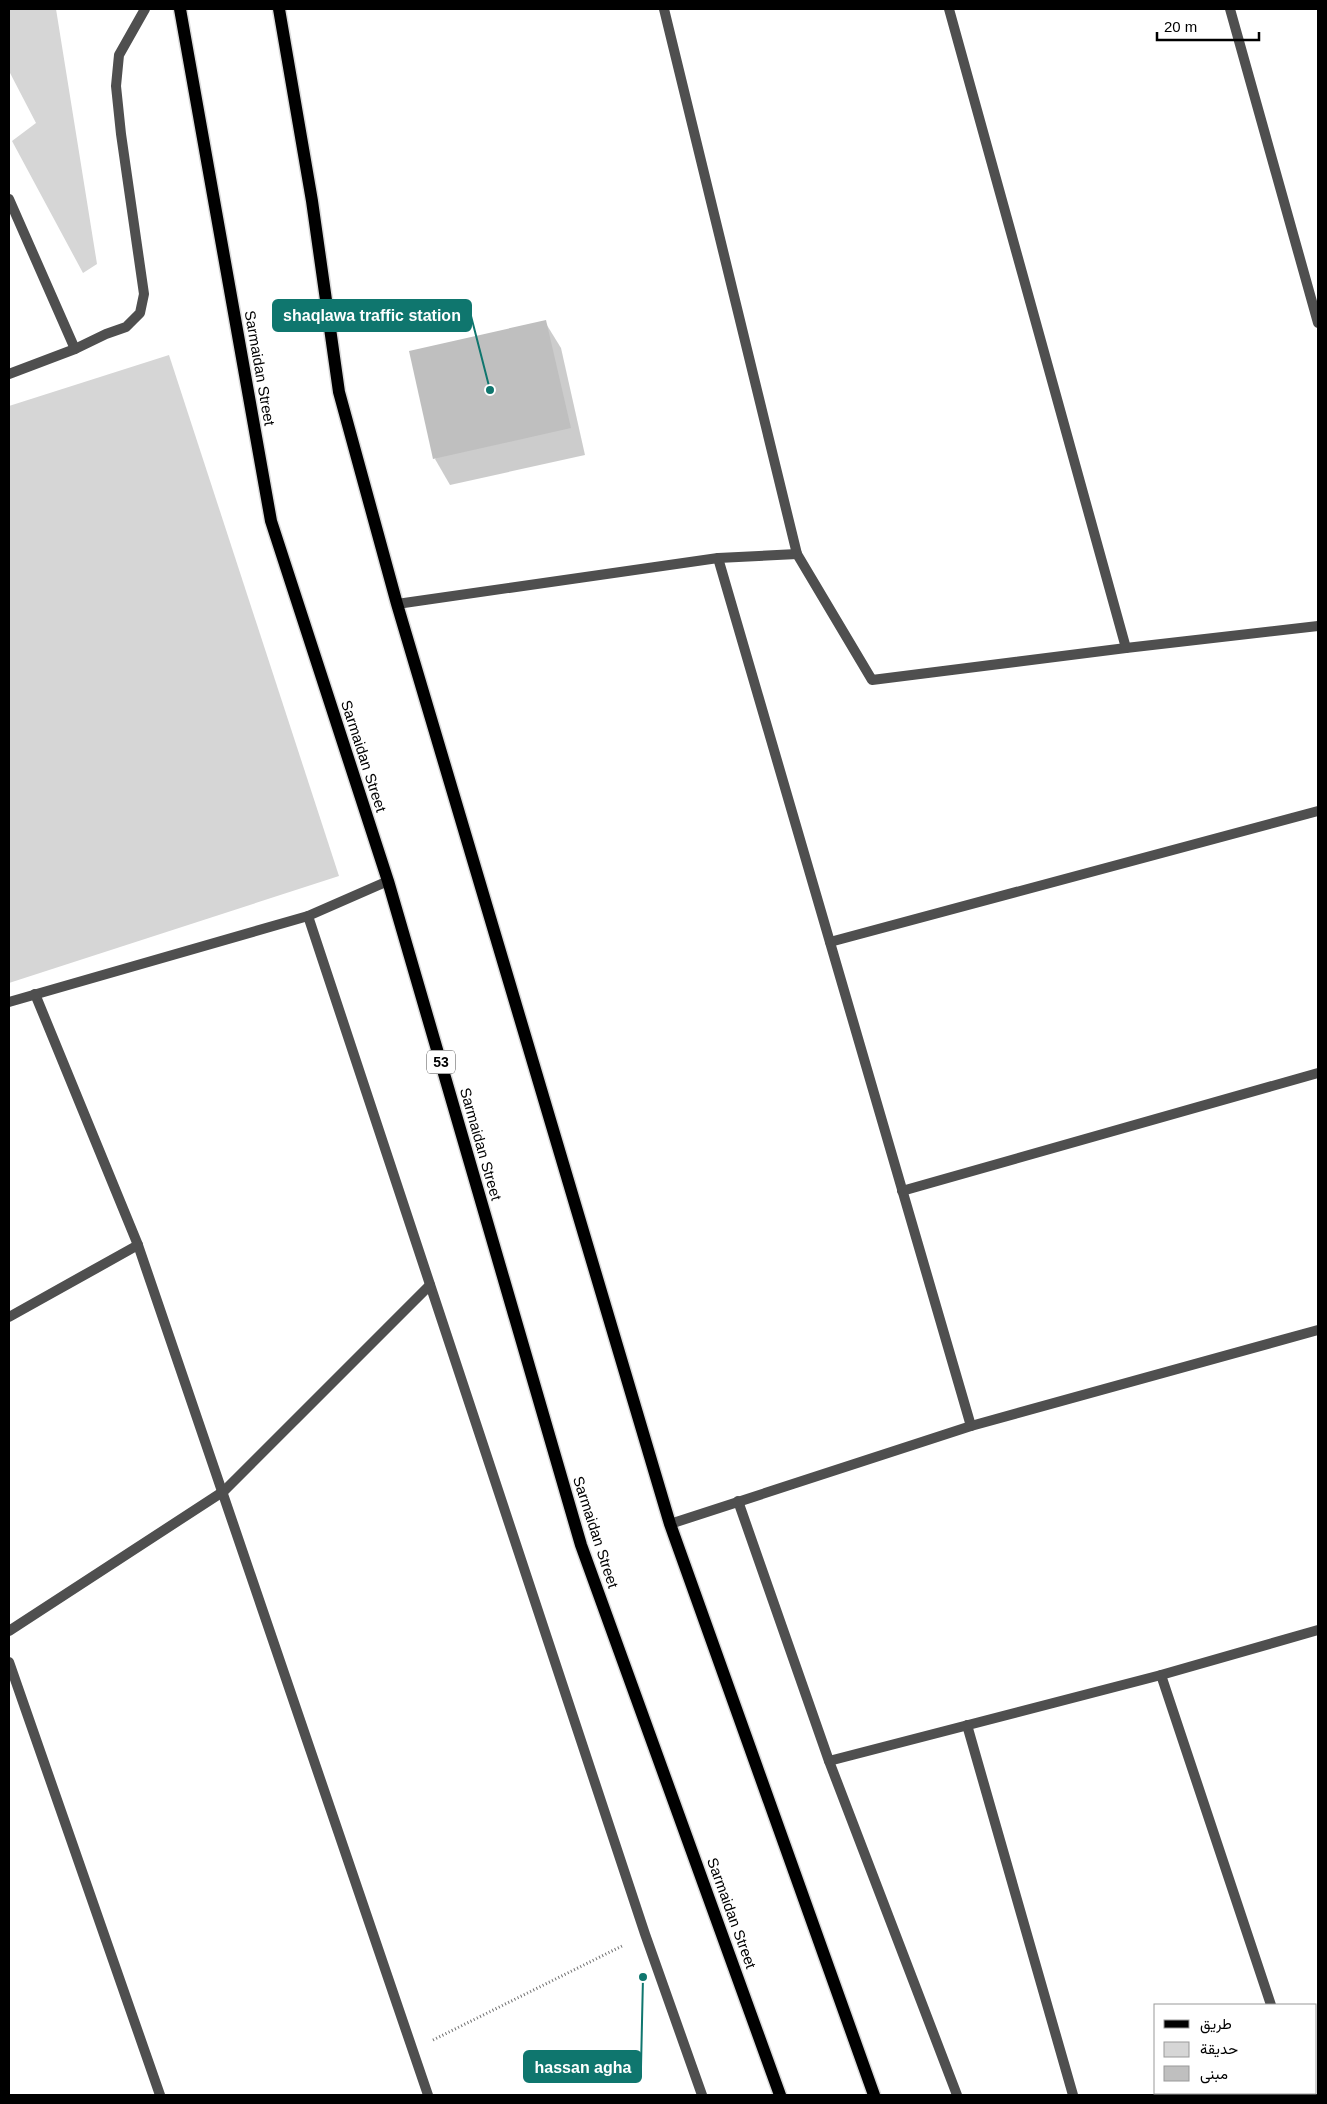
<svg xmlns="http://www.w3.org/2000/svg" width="1327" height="2104" font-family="Helvetica,Vazirmatn,sans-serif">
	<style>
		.green { fill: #d6d6d6 }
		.shadow { fill: #0003 }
		.building { fill: #bfbfbf }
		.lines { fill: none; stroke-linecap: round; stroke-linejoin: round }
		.primary-casing { stroke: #dbdbdb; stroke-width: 15 }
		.path { stroke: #717171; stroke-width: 3; stroke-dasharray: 1 2.5; stroke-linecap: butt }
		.street { stroke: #4f4f4f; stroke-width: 10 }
		.primary { stroke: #000; stroke-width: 12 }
		.labels { text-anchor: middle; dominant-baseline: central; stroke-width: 4; stroke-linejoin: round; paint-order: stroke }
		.shield { fill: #fff; stroke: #4c4c4c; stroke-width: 1 }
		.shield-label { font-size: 14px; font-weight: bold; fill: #000 }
		.street-label { font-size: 15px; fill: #000; stroke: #fff }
		.leader { fill: none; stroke: #0f766e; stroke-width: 2 }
		.callout-dot { fill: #0f766e; stroke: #fff; stroke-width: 2 }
		.callout { fill: #0f766e; stroke: #0f766e; stroke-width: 2 }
		.callout-label { font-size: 16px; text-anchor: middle; font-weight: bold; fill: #fff }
	</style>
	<rect width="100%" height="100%" fill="#fff"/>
	<!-- green -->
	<g class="green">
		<polygon points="9,9 56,9 97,264 83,273 12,141 36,123 9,71"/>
		<polygon points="169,355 339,876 9,983 9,406"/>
	</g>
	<!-- shadow -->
	<polygon class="shadow" points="545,322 561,348 585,455 450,485 435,459"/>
	<!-- building -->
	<polygon class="building" points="546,320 571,428 433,459 409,351"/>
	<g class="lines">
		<!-- primary casing -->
		<g class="primary-casing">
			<g id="primary">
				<polyline points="180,9 271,521 388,881 581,1545 780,2095"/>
				<polyline points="279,9 312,201 339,392 397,604 670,1524 874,2095"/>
			</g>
		</g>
		<!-- path -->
		<polyline class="path" points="433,2040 624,1945"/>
		<!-- street -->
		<g class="street">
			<polyline points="664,9 797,554 872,680 1126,648 1318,626"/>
			<polyline points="949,9 1126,648"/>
			<polyline points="1230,9 1318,323"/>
			<polyline points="9,199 75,349"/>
			<polyline points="9,374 75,349 106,334 126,327 140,313 144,294 121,134 116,86 119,55 145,9"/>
			<polyline points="718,558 971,1426"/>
			<polyline points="397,604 718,558 797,554"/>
			<polyline points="308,916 645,1934 702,2095"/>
			<polyline points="830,942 1318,811"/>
			<polyline points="35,994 138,1245 428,2095"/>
			<polyline points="9,1002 308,916 388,881"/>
			<polyline points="902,1191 1318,1073"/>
			<polyline points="9,1317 138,1245"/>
			<polyline points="738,1501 829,1761 957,2095"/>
			<polyline points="670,1524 971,1426 1318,1330"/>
			<polyline points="9,1631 224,1491 430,1285"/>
			<polyline points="9,1662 160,2095"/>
			<polyline points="1161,1675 1271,2005"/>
			<polyline points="967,1725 1073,2095"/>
			<polyline points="829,1761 1161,1675 1318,1630"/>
			<polyline points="1300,2093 1301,2095"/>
		</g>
		<!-- primary -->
		<use href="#primary" class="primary"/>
	</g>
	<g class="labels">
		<!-- shield labels -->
		<rect class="shield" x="427" y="1050.5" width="28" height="23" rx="4"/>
		<g class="shield-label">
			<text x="441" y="1062">53</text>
		</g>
		<!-- street labels -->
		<g class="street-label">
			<text transform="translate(260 368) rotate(80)">Sarmaidan Street</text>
			<text transform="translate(364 756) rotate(72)">Sarmaidan Street</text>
			<text transform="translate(481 1144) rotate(74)">Sarmaidan Street</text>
			<text transform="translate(596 1532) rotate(72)">Sarmaidan Street</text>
			<text transform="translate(732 1913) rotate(70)">Sarmaidan Street</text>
		</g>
	</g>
	<!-- callouts -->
	<path class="leader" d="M490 390L471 316M643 1977L641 2067"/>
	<g class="callout-dot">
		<circle cx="490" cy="390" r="5"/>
		<circle cx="643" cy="1977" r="5"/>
	</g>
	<g class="callout">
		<rect x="273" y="300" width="198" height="31" rx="5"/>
		<rect x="524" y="2051" width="117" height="31" rx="5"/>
	</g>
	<g class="callout-label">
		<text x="372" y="321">shaqlawa traffic station</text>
		<text x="583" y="2073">hassan agha</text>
	</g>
	<!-- border -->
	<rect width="1327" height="2104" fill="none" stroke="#000000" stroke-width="20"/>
	<!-- legend -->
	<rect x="1154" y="2004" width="162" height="90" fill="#ffffff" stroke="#999999"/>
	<rect x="1164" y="2020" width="25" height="8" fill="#000000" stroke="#999999"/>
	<text x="1200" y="2029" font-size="15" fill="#000000">طريق</text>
	<rect x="1164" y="2042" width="25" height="15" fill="#d6d6d6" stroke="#999999"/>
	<text x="1200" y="2054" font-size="15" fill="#000000">حديقة</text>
	<rect x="1164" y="2066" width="25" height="15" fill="#bfbfbf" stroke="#999999"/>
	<text x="1200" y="2079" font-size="15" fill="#000000">مبنى</text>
	<!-- scale -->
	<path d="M1157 32v8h102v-8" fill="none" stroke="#000000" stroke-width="2.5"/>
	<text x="1164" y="32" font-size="15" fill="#000000" stroke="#ffffff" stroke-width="4" paint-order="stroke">20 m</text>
</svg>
